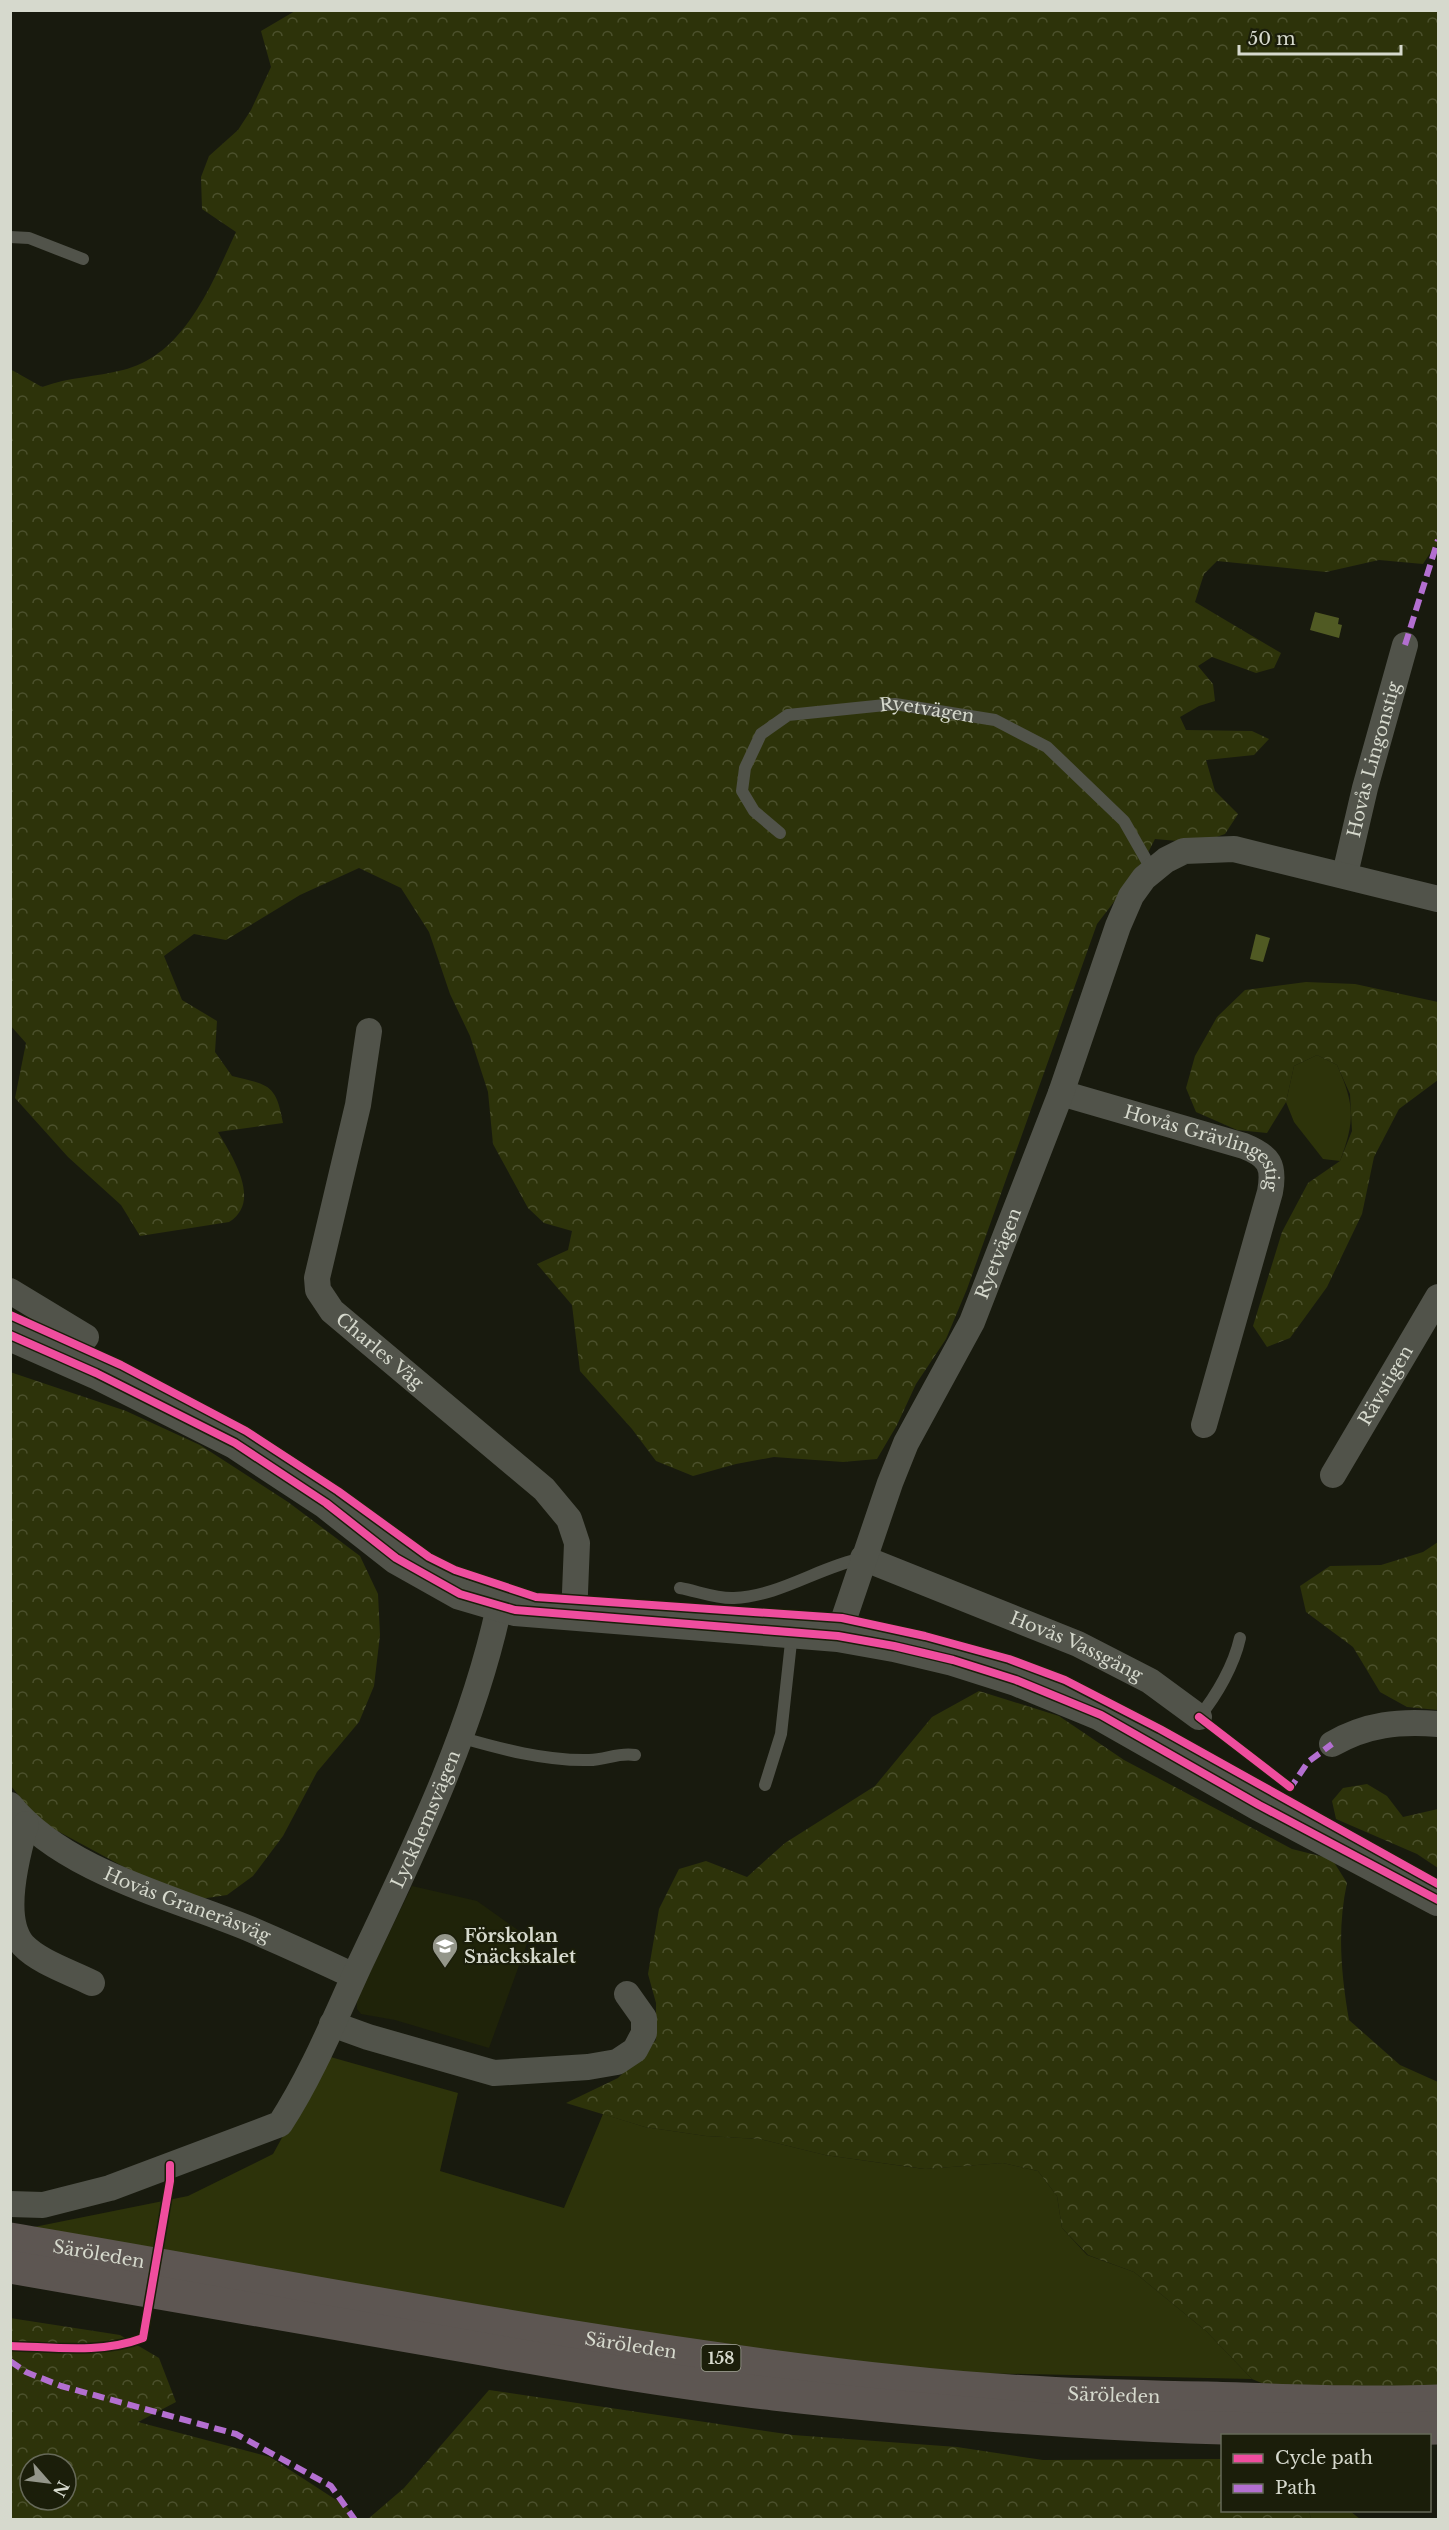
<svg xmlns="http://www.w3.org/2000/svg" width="1449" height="2530" font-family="'Libre Baskerville',serif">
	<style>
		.built { fill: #1f2309 }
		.green { fill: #2d330a }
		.forest { fill: url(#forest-crowns); fill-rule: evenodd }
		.water { fill: #505a23 }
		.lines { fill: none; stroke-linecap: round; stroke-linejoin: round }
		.service { stroke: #51534a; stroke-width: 12 }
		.minor { stroke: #51534a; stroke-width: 26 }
		.tertiary { stroke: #51534a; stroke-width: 32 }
		.primary { stroke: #5d5652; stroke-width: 33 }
		.quiet { stroke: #b36fd0; stroke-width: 6; stroke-dasharray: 12 6; stroke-linecap: butt }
		.cycleway-casing { stroke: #1b1e0a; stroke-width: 11 }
		.cycleway { stroke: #ef4d9e; stroke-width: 8 }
		.labels { text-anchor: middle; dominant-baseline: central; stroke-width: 4.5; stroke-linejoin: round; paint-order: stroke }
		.shield { fill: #1b1e0a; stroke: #9ea192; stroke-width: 1.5 }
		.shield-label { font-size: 16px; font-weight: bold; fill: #d6d9cd }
		.street-label { font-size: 18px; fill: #d6d9cd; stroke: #1b1e0a }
		.poi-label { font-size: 18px; font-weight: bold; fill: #d6d9cd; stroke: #1b1e0a; text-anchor: start }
	</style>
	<defs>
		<pattern id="forest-crowns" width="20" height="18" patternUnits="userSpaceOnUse" patternTransform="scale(1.5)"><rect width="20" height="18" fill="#2d330a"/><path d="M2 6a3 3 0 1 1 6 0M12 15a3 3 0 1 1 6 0" fill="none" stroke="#4b502c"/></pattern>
	</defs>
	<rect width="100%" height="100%" fill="#181a0e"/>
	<!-- built -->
	<polygon class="built" points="412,1886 477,1901 529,1938 489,2048 395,2020 361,2014 357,2009 357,1999"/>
	<!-- green -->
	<g class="green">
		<path d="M1317 1055 1337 1065C1355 1105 1355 1121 1340 1161L1323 1159 1294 1122 1286 1102 1294 1066Z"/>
		<polygon points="327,2056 458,2093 440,2171 564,2208 603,2114 645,2127 706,2136 760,2139 825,2155 924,2169 1003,2163 1038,2171 1057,2196 1062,2228 1087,2255 1134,2272 1206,2331 1252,2379 930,2372 446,2311 34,2227 188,2196 273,2154"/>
		<polygon points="1309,2511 1350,2511 1360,2519 1311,2519"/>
	</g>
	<!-- forest -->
	<g class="forest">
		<path d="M295 11H1438V546L1434 547 1423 564 1379 560 1326 572 1217 561 1204 574 1195 602 1281 653 1274 668 1256 673 1212 657 1198 666 1213 684 1215 701 1199 706 1180 717 1186 730 1252 731 1269 739 1254 755 1206 760 1215 791 1238 814 1225 834 1200 843 1155 839 1140 868 1097 924 967 1289 946 1339 916 1384 897 1425 877 1459 843 1462 774 1457 736 1464 693 1476 656 1461 632 1429 580 1371 572 1305 537 1264 568 1250 572 1231 544 1223 528 1208 493 1144 488 1092 470 1036 450 994 429 932 401 888 359 868 300 895 226 940 194 934 164 956 182 1000 217 1021 215 1052 232 1076C268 1085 276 1083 283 1123L218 1132C231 1155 263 1201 229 1222L140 1236 121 1205 68 1157 15 1098 26 1043 10 1025V369L42 387C69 377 96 377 123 370 185 355 212 283 236 232L202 209 201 177 209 156 238 130 251 110 271 67 261 31Z"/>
		<polygon points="1306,982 1355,984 1438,1002 1438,1080 1399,1109 1374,1157 1362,1214 1327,1287 1290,1338 1267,1347 1253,1326 1282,1232 1308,1183 1340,1161 1352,1131 1350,1094 1337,1065 1317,1055 1294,1066 1286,1102 1267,1133 1237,1130 1196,1112 1186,1088 1195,1056 1217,1017 1245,990"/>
		<polygon points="10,1372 126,1411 200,1445 288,1502 360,1556 378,1594 380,1635 374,1686 359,1722 317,1772 283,1836 253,1876 227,1895 187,1901 39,1821 11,1786"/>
		<polygon points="1438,1542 1438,1710 1407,1707 1380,1692 1353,1647 1306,1612 1300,1586 1330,1566 1381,1565 1423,1552"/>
		<path d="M979 1691 1059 1716 1124 1760 1292 1849 1332 1859 1347 1883C1337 1928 1341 1974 1349 2020L1400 2065 1438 2082V2388L1281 2391 1252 2379 1206 2331 1134 2272 1088 2255 1062 2228 1057 2196 1038 2171 1003 2163 925 2169 825 2155 760 2139 706 2136 645 2127 566 2103 618 2078 656 2040V2003L648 1974 659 1909 679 1869 706 1861 747 1877 785 1843 875 1786 932 1717Z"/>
		<polygon points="1367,1784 1387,1796 1403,1817 1438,1809 1438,1868 1417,1854 1336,1819 1332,1801 1343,1788"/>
		<path d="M10 2318 120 2335 159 2358 176 2402 138 2422 270 2457 347 2507 356 2519H11ZM30 2464H66V2500H30Z"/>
		<polygon points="489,2390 793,2435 957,2447 1043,2460 1222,2459 1222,2510 1309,2511 1311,2519 368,2519 404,2488"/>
	</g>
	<!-- water -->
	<g class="water">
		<polygon points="1315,612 1339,618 1338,624 1342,625 1339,638 1310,630"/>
		<polygon points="1256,934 1270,938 1263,962 1250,959"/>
	</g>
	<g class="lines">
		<!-- service -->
		<g class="service">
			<polyline points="10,237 29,238 83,259"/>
			<path id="s1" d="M780 833 754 811 742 791 745 768 761 734 788 715 895 704 995 720 1047 747 1124 821 1152 870"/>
			<path d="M680 1588C697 1591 717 1599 734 1598 780 1596 819 1567 863 1558"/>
			<path d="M1199 1717C1217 1695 1234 1665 1240 1638"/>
			<path d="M459 1737C501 1749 545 1761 589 1760 606 1760 618 1752 635 1755"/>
			<polyline points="765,1785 781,1734 792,1633"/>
		</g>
		<!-- minor -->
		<g class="minor">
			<path id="s2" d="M1345 874 1365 788 1405 645"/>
			<path id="s3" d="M369 1031 358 1105 317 1278 318 1290 332 1311 544 1489 569 1519 577 1543 574 1617"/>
			<path id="s4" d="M1061 1093 1244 1146C1269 1156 1275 1165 1270 1192L1204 1425"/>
			<polyline points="10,1291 86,1337"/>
			<path id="s5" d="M1333 1475 1438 1297"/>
			<path id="s6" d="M863 1558 1078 1644 1150 1681 1199 1717"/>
			<path id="s7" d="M838 1636 890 1483 906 1443 972 1322 1061 1093 1118 926 1131 896 1144 878 1166 860 1184 851 1234 849 1438 899"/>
			<path d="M1332 1744C1367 1724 1399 1721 1438 1724"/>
			<path id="s8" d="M10 1805C64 1872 173 1897 250 1929 285 1944 320 1960 354 1976"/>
			<path d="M26 1824C17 1855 0 1918 23 1945 39 1962 70 1972 92 1983"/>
			<polyline points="332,2024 368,2037 494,2073 588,2067 617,2062 635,2050 644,2033 644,2018 627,1994"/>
			<path id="s9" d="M10 2204 43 2205 110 2188 280 2124C312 2075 335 2018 359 1966 414 1850 472 1732 499 1607"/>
		</g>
		<!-- tertiary -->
		<polyline class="tertiary" points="10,1335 96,1373 235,1443 326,1503 396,1558 460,1594 515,1610 838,1636 894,1646 953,1660 1016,1680 1101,1715 1259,1805 1438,1900"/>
		<!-- primary -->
		<g class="primary">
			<path id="s10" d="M10 2239C308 2289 604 2350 904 2382 1004 2393 1106 2396 1207 2398 1284 2400 1361 2404 1438 2401"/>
			<path d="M10 2267C151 2291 291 2316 431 2340 545 2360 659 2381 774 2394 995 2419 1216 2435 1438 2428"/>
		</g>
		<!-- quiet -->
		<g class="quiet">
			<polyline points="1405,645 1438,540"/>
			<polyline points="1289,1790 1308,1762 1332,1744"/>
			<polyline points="10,2361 26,2372 61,2386 236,2434 331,2486 355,2520"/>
		</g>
		<!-- cycleway casing -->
		<g class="cycleway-casing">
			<g id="cycleway">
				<polyline points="10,1315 121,1365 246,1431 338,1491 429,1557 455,1570 536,1597 842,1618 925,1636 1009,1659 1065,1680 1160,1729 1438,1884"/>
				<polyline points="10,1335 96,1373 235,1443 326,1503 396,1558 460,1594 515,1610 838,1636 894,1646 953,1660 1016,1680 1101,1715 1259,1805 1438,1900"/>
				<polyline points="1199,1717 1290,1787"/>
				<path d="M10 2346C54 2347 101 2354 143 2338L170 2181V2165"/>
			</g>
		</g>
		<!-- cycleway -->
		<use href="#cycleway" class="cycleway"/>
	</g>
	<!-- icons -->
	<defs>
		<g id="school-pin" transform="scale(1.35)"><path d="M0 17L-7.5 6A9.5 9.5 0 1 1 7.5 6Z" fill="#94968a" stroke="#1b1e0a"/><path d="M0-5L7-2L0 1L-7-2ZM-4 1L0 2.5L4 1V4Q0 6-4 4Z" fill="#fff"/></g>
	</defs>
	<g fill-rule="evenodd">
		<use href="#school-pin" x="445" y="1946"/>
	</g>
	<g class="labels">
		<!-- shield labels -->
		<rect class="shield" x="701.5" y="2345" width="39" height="26" rx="4.5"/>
		<g class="shield-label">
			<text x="721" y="2358">158</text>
		</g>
		<!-- street labels -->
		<g class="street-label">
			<text stroke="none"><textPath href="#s1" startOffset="291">Ryetvägen</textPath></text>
			<text stroke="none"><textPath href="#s2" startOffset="118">Hovås Lingonstig</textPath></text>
			<text stroke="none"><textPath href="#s4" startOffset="158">Hovås Grävlingestig</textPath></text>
			<text stroke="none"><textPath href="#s7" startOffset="416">Ryetvägen</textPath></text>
			<text stroke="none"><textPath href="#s3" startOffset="352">Charles Väg</textPath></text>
			<text stroke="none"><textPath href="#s5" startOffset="104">Rävstigen</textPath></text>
			<text stroke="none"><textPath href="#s6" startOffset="231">Hovås Vassgång</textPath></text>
			<text stroke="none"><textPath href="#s9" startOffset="622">Lyckhemsvägen</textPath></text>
			<text stroke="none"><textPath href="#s8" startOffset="206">Hovås Graneråsväg</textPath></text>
			<text stroke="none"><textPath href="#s10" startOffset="90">Säröleden</textPath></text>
			<text stroke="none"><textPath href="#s10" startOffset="630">Säröleden</textPath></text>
			<text stroke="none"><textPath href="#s10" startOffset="1116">Säröleden</textPath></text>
		</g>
		<!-- poi labels -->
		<g class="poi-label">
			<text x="464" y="1936">Förskolan<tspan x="464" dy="21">Snäckskalet</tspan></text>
		</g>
	</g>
	<!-- border -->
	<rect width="1449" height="2530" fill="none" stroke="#d6d9cd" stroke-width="24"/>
	<!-- legend -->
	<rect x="1221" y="2434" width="210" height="78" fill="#1b1e0a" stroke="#666958" stroke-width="1.5"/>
	<rect x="1233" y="2454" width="30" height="9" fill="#ef4d9e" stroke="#666958" stroke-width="1.5"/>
	<text x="1275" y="2464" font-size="18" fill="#d6d9cd">Cycle path</text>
	<rect x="1233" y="2484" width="30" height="9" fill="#b36fd0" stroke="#666958" stroke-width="1.5"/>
	<text x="1275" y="2494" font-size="18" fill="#d6d9cd">Path</text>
	<!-- north arrow -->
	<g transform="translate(48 2482) rotate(118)"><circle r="28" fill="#1b1e0a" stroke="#666958" stroke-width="1.5"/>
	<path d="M0-4.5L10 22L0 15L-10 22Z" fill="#94968a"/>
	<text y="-9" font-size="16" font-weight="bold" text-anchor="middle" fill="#d6d9cd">N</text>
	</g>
	<!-- scale -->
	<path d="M1239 45v9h162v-9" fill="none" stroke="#d6d9cd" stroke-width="3"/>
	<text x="1248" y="45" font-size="18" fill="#d6d9cd" stroke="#1b1e0a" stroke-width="4.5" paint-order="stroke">50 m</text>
</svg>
